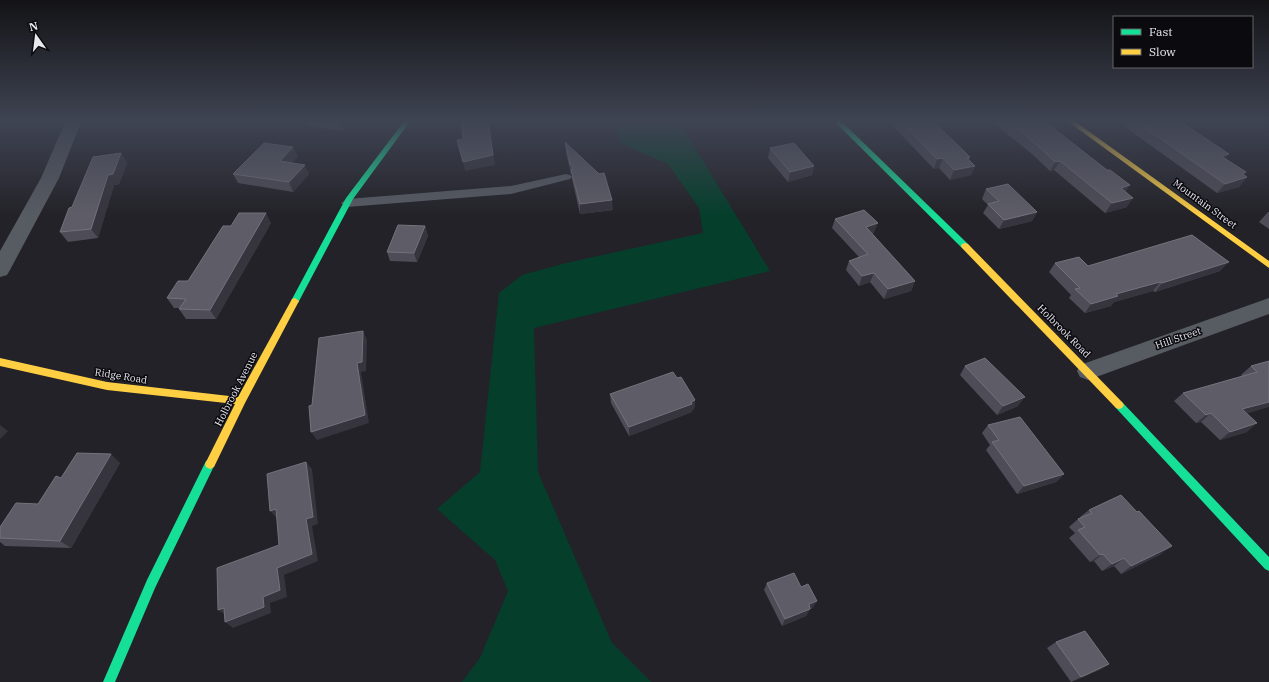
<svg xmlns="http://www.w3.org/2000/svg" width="1269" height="682" font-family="'IBM Plex Serif',serif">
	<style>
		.green { fill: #053e2b }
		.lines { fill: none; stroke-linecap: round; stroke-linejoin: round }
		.lane { fill: #575b62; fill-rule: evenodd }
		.street { fill: #575b62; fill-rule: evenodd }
		.fast { fill: #16e098; fill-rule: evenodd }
		.slow { fill: #ffcf43; fill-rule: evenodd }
		.wall { fill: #4e4c56 }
		.shaded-wall { fill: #36343d }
		.building { fill: #5e5d67; stroke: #74727c }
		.labels { text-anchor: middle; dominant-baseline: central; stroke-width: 3; stroke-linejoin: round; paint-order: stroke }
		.street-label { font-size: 10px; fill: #e8e8ef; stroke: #0b0a0f }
	</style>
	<rect width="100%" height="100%" fill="#232228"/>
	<!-- green -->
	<polygon class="green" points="614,120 678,120 770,271 534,328 538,472 612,643 651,682 462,682 480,658 508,591 495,560 437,509 480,472 499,293 522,275 566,263 703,233 699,208 668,164 622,144"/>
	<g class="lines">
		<!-- lane -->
		<polygon class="lane" points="566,174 570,175 572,177 570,179 511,194 347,207 341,203 347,199 511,186"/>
		<!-- street -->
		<g class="street">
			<polygon points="66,120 82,120 59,178 10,270 7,275 0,277 0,251 41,178"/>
			<polygon points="1269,298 1269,314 1088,380 1080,377 1077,371 1080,365"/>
		</g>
		<!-- fast -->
		<g class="fast">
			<polygon points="405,120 411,120 353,199 298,303 292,303 291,301 346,198"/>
			<polygon points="833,120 840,120 968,244 969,246 968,248 962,248"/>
			<polygon points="1119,401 1122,402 1269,557 1269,571 1265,569 1116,408 1114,405 1116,402"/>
			<polygon points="210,459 214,461 215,464 155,588 115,682 103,682 147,580 206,461"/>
		</g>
		<!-- slow -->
		<g class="slow">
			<polygon points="1066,120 1073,120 1269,261 1269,268"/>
			<polygon points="965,243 968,244 1122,402 1124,405 1122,408 1119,409 1116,408 962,248 961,246 962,244"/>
			<polygon points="295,298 299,301 245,403 214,467 210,469 206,467 205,464 235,404 107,390 0,366 0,358 107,382 238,397 292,299"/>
		</g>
	</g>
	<!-- wall -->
	<g class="wall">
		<polygon points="305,120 354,120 344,131 307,126"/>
		<polygon points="890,120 932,120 970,157 969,160 975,166 971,175 950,180 939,168 934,169 890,123"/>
		<polygon points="992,120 1043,120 1126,192 1127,207 1105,213 1054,170 1050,171 1032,154 991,121"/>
		<polygon points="1130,120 1178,120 1247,177 1239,187 1217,193 1125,127"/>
		<polygon points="565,142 613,210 580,214 572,179 572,175 571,174 566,152"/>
		<polygon points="770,148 814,166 812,175 788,182 768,158"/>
		<polygon points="121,153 127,163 119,184 114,185 98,238 68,242 60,232 72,207"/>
		<polygon points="298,156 292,163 309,174 293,192 238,183 233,174"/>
		<polygon points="986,189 1037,212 1032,221 999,229 983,213 988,205 982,199"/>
		<polygon points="1268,212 1269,212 1269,229 1259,222"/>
		<polygon points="835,219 874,233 872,234 915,281 911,291 884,299 870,282 859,286 846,270 849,261 859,257 832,228"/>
		<polygon points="271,223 216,319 186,319 179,309 180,308 174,308 167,298 188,281 231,226"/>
		<polygon points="425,226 428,236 417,262 390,261 387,252"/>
		<polygon points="1055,263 1088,266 1220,271 1155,292 1153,291 1114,302 1111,306 1085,313 1069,298 1071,295 1049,272"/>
		<polygon points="1269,361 1247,413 1247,432 1220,440 1201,422 1196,423 1174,401 1183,393 1242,376 1241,375 1251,366"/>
		<polygon points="965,366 1018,406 997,415 960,375"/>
		<polygon points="677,378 695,400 694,409 692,410 692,412 629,436 611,403 610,394"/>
		<polygon points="988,425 1064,474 1056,482 1017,494 986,450 990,445 982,433"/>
		<polygon points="120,463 71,548 5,546 0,542 0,527 38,504 61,478"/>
		<polygon points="1089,510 1161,554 1121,574 1114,566 1102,571 1094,561 1090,562 1069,538 1075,533 1069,527 1078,519 1081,518 1080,517"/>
		<polygon points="767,583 801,587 813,608 810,609 806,616 782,626 764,590"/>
		<polygon points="1056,642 1109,664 1099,670 1071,682 1047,648"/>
	</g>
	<!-- shaded-wall -->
	<g class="shaded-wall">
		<polygon points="342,120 354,120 344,131 340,122"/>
		<polygon points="488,120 495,165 465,171 463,162"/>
		<polygon points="293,147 298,156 285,171 280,161"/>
		<polygon points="121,153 127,163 119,184 114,185 98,238 91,229 108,175"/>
		<polygon points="1229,154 1222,163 1221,156"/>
		<polygon points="943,158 939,168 934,169 937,159"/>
		<polygon points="1060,161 1054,170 1050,171 1055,162"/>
		<polygon points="305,165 309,174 293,192 289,182"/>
		<polygon points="814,166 812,175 788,182 790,172"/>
		<polygon points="975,166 971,175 950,180 954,170"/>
		<polygon points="1246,172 1241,179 1247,177 1239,187 1217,193 1225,184 1242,174"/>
		<polygon points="1130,185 1124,195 1121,188"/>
		<polygon points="1133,198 1127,207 1105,213 1112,203"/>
		<polygon points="612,200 613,210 580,214 580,204"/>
		<polygon points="1037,212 1032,221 999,229 1004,220"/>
		<polygon points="266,213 271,223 216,319 210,310"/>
		<polygon points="878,223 874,233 863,236 866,227"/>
		<polygon points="425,226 428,236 417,262 414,253"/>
		<polygon points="1229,262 1220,271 1155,292 1162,283"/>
		<polygon points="874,273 870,282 859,286 862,276"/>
		<polygon points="915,281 911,291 884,299 888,289"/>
		<polygon points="1160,282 1153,291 1114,302 1111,306 1085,313 1091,304 1116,294"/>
		<polygon points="363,331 367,340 366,371 361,372 369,423 317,440 311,432 357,363"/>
		<polygon points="1025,397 1018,406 997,415 1003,406"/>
		<polygon points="695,400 694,409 692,410 692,412 629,436 629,427"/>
		<polygon points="1269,402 1269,407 1232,418 1242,409"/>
		<polygon points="1211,413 1201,422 1196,423 1206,415"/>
		<polygon points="1257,423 1247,432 1220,440 1230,432"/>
		<polygon points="0,425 8,431 0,439"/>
		<polygon points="111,454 120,463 71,548 60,541"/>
		<polygon points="306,462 312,469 318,524 312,526 318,561 284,575 287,597 270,603 271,613 233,628 225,622 263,597 277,568"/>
		<polygon points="1064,474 1056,482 1017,494 1024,486"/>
		<polygon points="276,509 277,518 270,511"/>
		<polygon points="1172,546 1161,554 1121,574 1131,566"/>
		<polygon points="1103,554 1094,561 1090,562 1100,555"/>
		<polygon points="1124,558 1114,566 1102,571 1112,564"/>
		<polygon points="817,601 813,608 805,611 809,604"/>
		<polygon points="224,608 227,616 218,610"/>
		<polygon points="810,609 806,616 782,626 785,619"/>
		<polygon points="1109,664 1099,670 1072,682 1081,677"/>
	</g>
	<!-- building -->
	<g class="building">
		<polygon points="326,120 342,120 340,122"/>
		<polygon points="461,120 488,120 493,155 463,162 457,140 463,139"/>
		<polygon points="899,120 932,120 970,157 967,158 975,166 954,170 943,158 937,159"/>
		<polygon points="1006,120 1043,120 1107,170 1110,170 1130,185 1121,188 1133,198 1112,203 1060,161 1055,162 1037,145"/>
		<polygon points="1134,120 1178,120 1229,154 1221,156 1246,172 1242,174 1247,177 1225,184"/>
		<polygon points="565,142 599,174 604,173 612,200 580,204 571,170 573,168 570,164"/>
		<polygon points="264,143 293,147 280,161 305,165 289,182 233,174"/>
		<polygon points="794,143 814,166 790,172 770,148"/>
		<polygon points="121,153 113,174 108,175 91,229 60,232 69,208 72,207 93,157"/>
		<polygon points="1008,184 1037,212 1004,220 988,204 999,201 986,189"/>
		<polygon points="864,210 878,223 866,227 915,281 888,289 874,273 862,276 849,261 868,254 835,219"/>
		<polygon points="239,213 266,213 210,310 179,309 186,299 167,298 178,281 188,281 223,226 231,226"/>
		<polygon points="398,225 425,226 414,253 387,252"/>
		<polygon points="1192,235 1229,262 1162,283 1160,282 1116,294 1118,296 1091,304 1075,289 1080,288 1055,263 1079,257 1088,266"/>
		<polygon points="363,331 362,362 357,363 365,415 311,432 309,406 312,405 319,338"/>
		<polygon points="985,358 1025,397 1003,406 965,366"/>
		<polygon points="1269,361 1269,402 1242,409 1257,423 1230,432 1211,413 1206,415 1183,393 1257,372 1251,366"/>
		<polygon points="673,372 677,378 681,377 695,400 691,402 692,404 629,427 610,394"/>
		<polygon points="1020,417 1064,474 1024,486 992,442 999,440 988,425"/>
		<polygon points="77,453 111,454 60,541 0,538 0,527 16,503 38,504 56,476 61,478"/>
		<polygon points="306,462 313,517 306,519 312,554 277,568 280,590 263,597 264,607 225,622 224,608 218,610 217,568 279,545 276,509 270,511 267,474"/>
		<polygon points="1121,495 1137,512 1139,511 1172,546 1131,566 1124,558 1112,564 1103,554 1100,555 1078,530 1085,527 1078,519 1092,513 1089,510"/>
		<polygon points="794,573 801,587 808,584 817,601 809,604 810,609 785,619 767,583"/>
		<polygon points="1085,631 1109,664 1081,677 1056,642"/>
	</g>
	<!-- sky -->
	<linearGradient id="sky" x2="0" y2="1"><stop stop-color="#131316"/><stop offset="0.56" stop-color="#3f4453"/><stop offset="1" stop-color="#3f4453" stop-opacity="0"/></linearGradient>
	<rect width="1269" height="216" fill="url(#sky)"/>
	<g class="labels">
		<!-- street labels -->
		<g class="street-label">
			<text transform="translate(1205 204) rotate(36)">Mountain Street</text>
			<text transform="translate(1064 331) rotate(45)">Holbrook Road</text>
			<text transform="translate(1178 338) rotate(-19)">Hill Street</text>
			<text transform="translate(121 376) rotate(9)">Ridge Road</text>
			<text transform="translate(236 389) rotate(-63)">Holbrook Avenue</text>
		</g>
	</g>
	<!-- legend -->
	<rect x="1113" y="16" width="140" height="52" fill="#0b0a0f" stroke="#636369"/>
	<rect x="1121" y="29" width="20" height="6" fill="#16e098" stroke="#636369"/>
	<text x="1149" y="36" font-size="12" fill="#e8e8ef">Fast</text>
	<rect x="1121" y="49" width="20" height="6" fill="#ffcf43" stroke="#636369"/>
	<text x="1149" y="56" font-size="12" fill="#e8e8ef">Slow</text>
	<!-- north arrow -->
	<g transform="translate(36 36) rotate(346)" stroke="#0b0a0f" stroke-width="3" paint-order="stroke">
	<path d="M0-3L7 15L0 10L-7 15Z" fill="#e8e8ef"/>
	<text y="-6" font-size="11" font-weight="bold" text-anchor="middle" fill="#e8e8ef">N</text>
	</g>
</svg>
